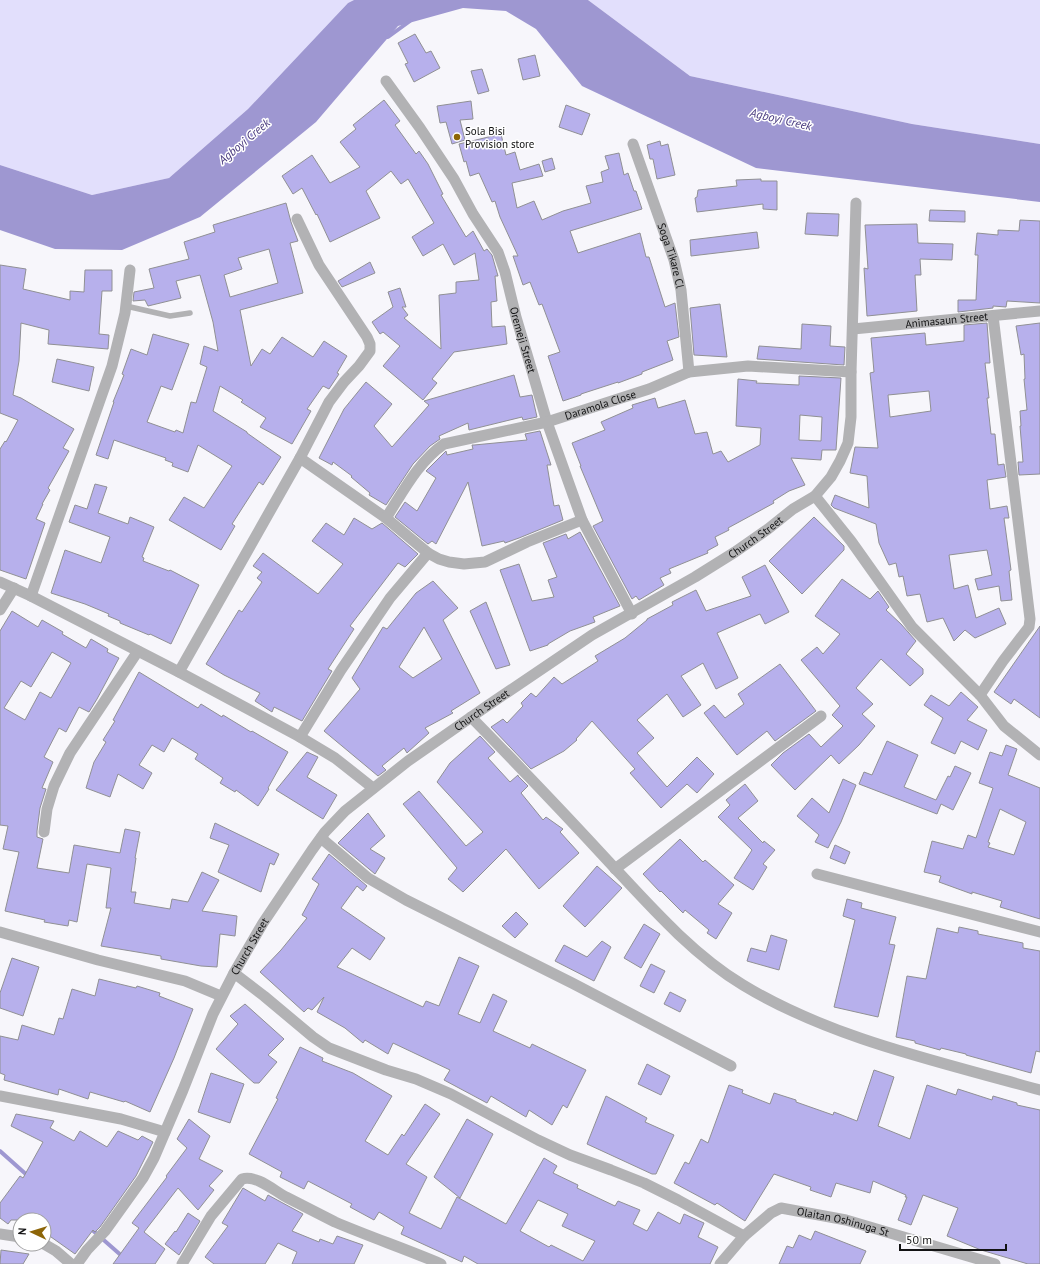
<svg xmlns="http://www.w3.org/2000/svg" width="1040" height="1264" font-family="'PT Sans',sans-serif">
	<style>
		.green { fill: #e2dffc }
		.water { fill: #9e97d1 }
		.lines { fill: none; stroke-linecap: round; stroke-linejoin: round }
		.stream { stroke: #9e97d1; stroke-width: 4 }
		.building { fill: #b7b0ec; stroke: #909094; fill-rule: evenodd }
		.lane { stroke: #b2b2b4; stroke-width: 5.5 }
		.street { stroke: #b2b2b4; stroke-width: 11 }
		.poi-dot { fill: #8d6508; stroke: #fff; stroke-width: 1.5 }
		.labels { text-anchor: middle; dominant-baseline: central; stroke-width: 3; stroke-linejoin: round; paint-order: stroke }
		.poi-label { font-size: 11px; fill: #121213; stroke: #fff; text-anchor: start }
		.street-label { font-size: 11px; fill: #121213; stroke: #fff }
		.water-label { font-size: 12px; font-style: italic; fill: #45367c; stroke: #fff }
	</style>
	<rect width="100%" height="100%" fill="#f7f6fb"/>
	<!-- green -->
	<g class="green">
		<polygon points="0,0 354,0 348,3 248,109 169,178 92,195 0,165"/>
		<polygon points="588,0 1040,0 1040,144 912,124 690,76"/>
	</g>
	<!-- water -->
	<polygon class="water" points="354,0 588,0 690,76 912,124 1040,144 1040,202 756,168 582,86 536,29 506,11 463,8 398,26 316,122 200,217 122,250 55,249 0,230 0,165 92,195 169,178 248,109 348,3"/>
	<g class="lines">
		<!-- stream -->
		<g class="stream">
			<polyline points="388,37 410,21"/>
			<polyline points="0,1151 28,1176"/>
			<polyline points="90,1228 131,1264"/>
		</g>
	</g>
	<!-- building -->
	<g class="building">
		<polygon points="415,34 426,53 431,51 440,68 414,82 405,64 408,63 398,43"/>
		<polygon points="535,55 540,76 523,80 518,59"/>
		<polygon points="482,69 489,91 478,94 471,71"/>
		<polygon points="384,100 400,121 395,125 416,154 419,151 428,164 443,194 441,195 466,237 473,231 484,251 487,249 492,255 498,276 495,276 497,301 491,302 492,327 505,326 507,344 454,352 432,379 437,383 423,400 383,366 400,346 383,332 380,334 372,322 393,307 388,292 400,288 406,307 402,307 408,315 404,318 441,349 439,295 456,293 456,282 479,280 475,253 454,265 443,244 423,256 412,237 434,223 408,179 401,184 391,171 366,191 380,218 330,242 317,214 316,215 302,188 293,194 282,176 312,155 330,183 360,167 340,142 356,129 353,125"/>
		<polygon points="471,101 473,119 460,120 465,140 452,144 446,122 440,123 437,106"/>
		<polygon points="566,105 590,114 582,135 559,127"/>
		<polygon points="501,134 506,155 515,152 520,170 539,164 543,176 512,183 517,208 534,201 542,220 563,211 591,203 586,186 603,182 601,172 609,169 605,156 619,153 624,175 628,173 634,191 636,191 642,209 570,231 578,253 640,233 646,257 649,257 665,307 675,303 679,337 667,341 673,360 642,372 642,374 618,383 618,382 581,394 581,395 563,401 548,356 560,352 542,304 539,305 530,282 523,285 513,256 518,256 500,217 495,201 492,202 479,173 470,176 466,161 464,162 459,144"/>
		<polygon points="660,141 661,146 668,144 675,175 657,179 653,159 650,159 647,145"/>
		<polygon points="552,158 555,169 545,172 542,161"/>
		<polygon points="761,179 761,181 777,181 777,210 763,209 763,204 697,212 695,198 697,197 698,190 737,186 736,180"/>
		<path d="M286 203 291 222 298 241 290 243 303 293 240 310 251 366 262 349 270 354 282 337 313 357 324 341 347 356 337 373 339 374 329 389 323 386 307 409 311 411 292 444 260 427 266 418 241 402 243 400 220 386 213 411 247 432V433L281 457 263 485 259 482 232 524 235 526 221 550 169 520 184 497 204 508 232 466 198 445 188 472 172 466 173 463 165 460 166 458 114 440 108 459 96 455 114 402H113L124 375 122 374 131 349 147 355 153 334 189 344 172 390 161 386 147 422 175 432 176 430 183 433 191 402 196 403 207 367 200 364 204 346 218 351 213 322 200 275 176 281 181 298 148 306 145 300 133 301 134 292 154 288 149 269 189 259 184 242 215 232 213 225ZM269 249 278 283 230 297 224 275 242 269 238 258Z"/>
		<polygon points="930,210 965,211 965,222 929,221"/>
		<polygon points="807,213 839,214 838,236 805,234"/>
		<polygon points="1020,220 1040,221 1040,303 1007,301 1006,307 993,306 993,308 958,312 958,300 976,300 978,255 975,255 977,233 998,235 998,230 1019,231"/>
		<polygon points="917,224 918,243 953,244 952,260 920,259 921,275 915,275 917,311 867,316 864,268 868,269 865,225"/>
		<polygon points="757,232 759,248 691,256 690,240"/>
		<polygon points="370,262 375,273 342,287 338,281"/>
		<polygon points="0,265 26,269 23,289 70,300 70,291 84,292 85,270 112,270 112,291 102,291 99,334 109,335 108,349 48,344 49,330 21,323 19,361 13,395 21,398 74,429 63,448 69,451 48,488 50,490 42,504 43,504 36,519 45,523 26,579 0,570 0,449 5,441 6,442 18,420 0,413"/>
		<polygon points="720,304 727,357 694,355 690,308"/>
		<path d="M987 323 990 363H985L989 398H987L991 434H995L998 465 1004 464 1006 477 987 480 990 509 1007 506 1009 518H1004L1011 570 1009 571 1012 600 1001 601 999 586 978 590 975 579 992 575 987 550 949 555 954 589 968 585 976 618 999 608 1006 624 975 638 965 630 954 641 943 618 927 622 920 594 907 596 903 576 899 577 896 563 889 565 879 543 876 524 834 508 831 505 835 495 869 508 867 476 850 473 855 447 878 448 870 373 874 372 871 338 925 333 926 345 964 341V325ZM929 391 931 411 890 417 888 395Z"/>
		<polygon points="1040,323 1040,474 1019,475 1018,462 1023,462 1020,426 1021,426 1020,411 1027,410 1024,379 1025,379 1024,354 1021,355 1016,326"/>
		<polygon points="802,324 831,326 830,346 845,347 844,365 757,359 759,346 801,349"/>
		<polygon points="57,359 94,367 89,391 52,382"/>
		<polygon points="514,375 520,397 532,395 537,417 523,420 522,417 469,430 468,423 439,436 440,439 430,446 413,464 386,505 369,495 370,493 351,477 352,476 333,462 332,465 319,458 344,409 366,382 392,404 374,426 392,447 429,405 424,401"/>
		<path d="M799 376 841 378 836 450H822L821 460 791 458 805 485 789 491 773 501 774 503 728 528 729 530 715 537 718 545 707 551 708 553 669 569 671 573 660 578 664 585 639 600 636 596 632 599 593 526 603 521 580 466H581L572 443 605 430 601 422 633 408 632 405 655 398 658 408 685 400 695 434 707 432 713 454 721 451 728 462 760 445 761 428 736 426 738 379 757 381 756 383 799 385ZM800 415 822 417 821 441 799 440Z"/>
		<polygon points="540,431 551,465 547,465 554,506 559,505 563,520 519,538 505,543 504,541 482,546 468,482 436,544 432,541 428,544 395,517 405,502 417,511 436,478 426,471 446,451 447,455 473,449 472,445 474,445 527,440 525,434"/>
		<polygon points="95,484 107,487 98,513 128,524 130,517 154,527 142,557 144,558 143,561 169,571 170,570 199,585 171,644 150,634 149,635 120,623 120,621 108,616 109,614 85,604 51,593 65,550 101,563 110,537 69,522 75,505 87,509"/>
		<polygon points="814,517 844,546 844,550 802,594 769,561"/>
		<polygon points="354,518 372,529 382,523 418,554 405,567 398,563 350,626 354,629 328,669 332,671 302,721 274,707 272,712 255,701 260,693 224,675 206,664 239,610 242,612 262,582 257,578 262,572 253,566 263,553 318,594 343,564 312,541 326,523 344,535"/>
		<polygon points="580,532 620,606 593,617 595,622 570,631 548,644 548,645 530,651 500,570 519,564 532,601 554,597 548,580 557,577 543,543 566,534 568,539"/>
		<polygon points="765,565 789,612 765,624 760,614 717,633 738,678 716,689 703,663 681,676 701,705 683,717 667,694 637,720 654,738 637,753 667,787 697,757 714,774 697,793 687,784 661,808 630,773 635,769 592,721 576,739 577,740 564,751 531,769 491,727 503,719 507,723 523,706 521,703 531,693 536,697 554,677 562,684 598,661 595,656 625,638 647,620 647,619 673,605 672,602 696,590 706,611 751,596 742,577"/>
		<polygon points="842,579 870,599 878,591 889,607 886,610 901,624 916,641 906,654 923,669 923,674 910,686 881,659 856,688 873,704 862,714 875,726 859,745 839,764 831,755 795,790 771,765 783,753 809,734 821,747 843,726 832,715 840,706 801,660 817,647 823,654 840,634 815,616"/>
		<path d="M433 581 458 608 443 620 480 693 451 711 453 713 425 728 429 733 408 752 407 753 404 748 382 766 386 770 378 776 324 731 360 689 352 678 383 627 387 629 416 593ZM424 627 442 659 413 678 399 667Z"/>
		<polygon points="486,602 510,665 496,669 470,611"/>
		<path d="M12 611 38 627 42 620 63 632 62 634 86 648 91 639 108 649 107 652 119 658 97 699 89 712 79 707 66 732 59 728 44 757 53 762 42 788 46 789 40 808 37 831V837L43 839 37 868 69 873 74 845 120 853 125 829 140 832 135 858H136L131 892H136L134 903 170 909 172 899 188 902 202 872 219 880 202 911 237 916 235 936 220 934 217 967 201 966 161 959V956L101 946 111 908H106L111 868 87 864 77 922 69 920 68 926 44 922 45 920 5 911 19 852 3 849 8 826 0 825V631ZM52 652 71 663 51 698 40 692 25 720 4 708 21 681 31 687Z"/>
		<polygon points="1040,626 1040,718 1014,699 1011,704 994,692"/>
		<polygon points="780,664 816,711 775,741 767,731 737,755 704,713 714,705 725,718 744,704 738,694"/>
		<polygon points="139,672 198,708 201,704 222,717 223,715 251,732 252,731 288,752 268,788 269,789 258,806 236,790 235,792 220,783 223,778 195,759 198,754 172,738 164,752 152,745 139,765 152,773 143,789 118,774 110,797 86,788 94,762 106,742 103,740 115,721 113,720"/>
		<polygon points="961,692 978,707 967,720 987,730 978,750 961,741 955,754 931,743 943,718 924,705 931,695 949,706"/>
		<polygon points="480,736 495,752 488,758 510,782 518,775 518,776 528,786 521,793 543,820 546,817 563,829 560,832 579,853 539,889 506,849 463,892 448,879 457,868 403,804 419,791 466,846 483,832 437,782 450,763"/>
		<polygon points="887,741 918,755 904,787 936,800 948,776 950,777 955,766 971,773 953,810 941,804 937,814 859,784 864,772 872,775"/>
		<path d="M1006 745 1017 749 1008 775 1040 788V919L1000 907 1002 901 972 892V894L939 882 941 876 924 872 932 841 963 849 968 835 976 838 993 788 979 783 990 752 1002 756ZM1000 809 1026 822 1014 855 988 847 990 843 988 842Z"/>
		<polygon points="307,752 318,757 307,777 337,795 323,819 276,790"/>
		<polygon points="843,779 856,785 841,822 828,848 815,842 819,835 797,816 812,798 829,813"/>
		<polygon points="745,784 758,801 738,818 763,843 764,841 775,850 763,864 767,867 753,890 734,878 752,850 718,817 730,805 726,800"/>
		<polygon points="368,813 385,836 370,849 385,858 375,874 338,843"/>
		<polygon points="215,823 279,854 274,865 270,863 261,892 218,872 229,845 210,838"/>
		<polygon points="680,839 703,862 705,860 734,885 718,904 732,913 716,939 707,933 709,930 685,910 683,913 661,891 660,892 643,874"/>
		<polygon points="835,845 850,852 845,864 830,858"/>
		<polygon points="329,854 367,886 363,891 357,886 341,908 385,938 370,960 352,948 337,967 423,1007 426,1001 439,1006 459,957 479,966 458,1014 480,1023 493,994 507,1001 493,1031 530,1048 532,1044 586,1070 567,1108 563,1105 552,1125 529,1110 526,1117 491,1096 487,1103 444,1080 450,1070 393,1043 388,1054 365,1040 363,1043 345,1028 317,1012 324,997 312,1010 308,1008 304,1012 260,972 281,950 307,918 302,915 319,884 312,879"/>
		<polygon points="597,866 622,888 585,927 563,906"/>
		<polygon points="847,899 862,903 861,908 896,917 889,944 895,945 878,1017 834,1007 855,920 843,916"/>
		<polygon points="516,912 528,924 515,938 502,926"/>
		<polygon points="644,924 660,934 641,968 624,958"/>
		<polygon points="959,927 978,931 978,934 1023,943 1023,948 1040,951 1040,1052 1036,1051 1031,1073 966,1055 966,1054 941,1048 940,1050 915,1043 915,1041 896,1037 907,976 926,979 937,928 958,933"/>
		<polygon points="771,935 787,940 779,970 747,961 751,948 766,952"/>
		<polygon points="602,941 611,947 594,981 555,961 564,945 587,957"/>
		<polygon points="12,958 39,967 23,1016 0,1008 0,993"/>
		<polygon points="651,964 665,971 654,993 640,986"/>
		<polygon points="99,979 136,988 137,986 160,993 159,996 193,1009 174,1058 150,1112 125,1101 124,1102 90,1092 88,1099 59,1089 58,1095 4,1080 5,1075 0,1073 0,1036 18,1040 22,1025 54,1035 59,1018 63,1019 72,989 95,996"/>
		<polygon points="670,992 686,1000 680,1012 664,1004"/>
		<polygon points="245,1004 284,1039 268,1055 277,1062 259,1083 254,1083 216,1049 238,1024 230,1016"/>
		<path d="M300 1047 323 1058 322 1061 353 1073 392 1096 365 1141 388 1155 402 1134 404 1136 425 1104 440 1114 406 1164 427 1177 409 1213 441 1229 457 1197 506 1224 544 1158 557 1166 553 1173 578 1185 577 1188 615 1206 618 1201 640 1210 633 1224 647 1231 658 1212 680 1224 684 1214 704 1223 698 1237 718 1247 710 1264H478L464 1256 462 1262 401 1234 404 1227 379 1212 374 1220 350 1207 352 1204 308 1181 304 1189 280 1177 282 1172 249 1154 278 1099 276 1098ZM538 1200 568 1214 562 1226 595 1241 583 1261 551 1245 549 1247 520 1231Z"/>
		<polygon points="647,1064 670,1076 661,1095 638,1084"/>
		<polygon points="874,1070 894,1077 878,1126 910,1139 927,1085 956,1095 958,1089 992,1100 993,1096 1017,1103 1017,1105 1040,1110 1040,1264 1028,1264 981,1250 947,1236 958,1208 923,1195 911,1225 898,1220 907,1197 905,1197 906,1195 873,1181 870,1193 836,1183 831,1197 810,1190 811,1187 774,1174 745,1221 717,1203 715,1205 674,1183 685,1162 689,1164 701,1139 708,1143 729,1085 743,1090 742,1093 770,1104 774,1093 796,1100 796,1102 833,1115 834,1112 857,1121"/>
		<polygon points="211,1073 244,1084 230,1123 198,1112"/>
		<polygon points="606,1096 647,1118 645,1122 674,1135 656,1174 652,1174 587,1144"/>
		<polygon points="16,1114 54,1121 50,1128 74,1141 80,1131 107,1147 118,1131 138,1140 142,1136 153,1142 136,1176 100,1227 95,1232 93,1230 75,1254 44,1232 44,1220 11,1220 8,1224 0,1218 0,1203 20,1176 23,1178 43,1142 11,1126"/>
		<polygon points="189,1119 210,1136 199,1159 223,1171 209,1186 214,1190 198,1210 178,1188 144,1232 165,1249 155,1264 113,1264 139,1228 132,1223 167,1177 166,1176 187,1148 177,1139"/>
		<polygon points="467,1119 493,1134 460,1198 434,1177"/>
		<polygon points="243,1188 265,1201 268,1195 303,1214 292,1231 319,1242 320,1239 333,1244 337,1236 363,1245 354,1264 292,1264 297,1252 278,1243 265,1264 214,1264 205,1257 228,1226 222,1223"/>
		<polygon points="188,1213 200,1221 179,1255 165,1244 175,1231 176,1232"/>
		<polygon points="815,1231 866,1251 860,1264 779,1264 787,1246 793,1248 799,1235 811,1240"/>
		<polygon points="1,1250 29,1254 23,1264 0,1264"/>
	</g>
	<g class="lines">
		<!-- lane -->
		<polyline class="lane" points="126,306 170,316 190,313"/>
		<!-- street -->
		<g class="street">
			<path id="s1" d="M386 81 420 128 454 179 473 214 498 252 505 272 516 317 547 422 582 520 632 614"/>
			<path id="s2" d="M633 144 674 260 681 290 689 372"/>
			<path id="s3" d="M853 329 1040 311"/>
			<polyline points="300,458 386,518 428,553 439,559 449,562 464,564 485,562 527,542 582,520"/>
			<polyline points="815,496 851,541 912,627 980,695 1004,726 1040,755"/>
			<path id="s4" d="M386 518C403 492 418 462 444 444L547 422 649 389 689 372 748 366 851 372"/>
			<polyline points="0,582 31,596 179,672 300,737 335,758 373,788"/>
			<polyline points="31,596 112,366 125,313 130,270"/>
			<polyline points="0,610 14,588"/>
			<polyline points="179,672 300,458 329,402 344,382 359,366 370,351 370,344 367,337 319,265 297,219"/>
			<polyline points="980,695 1003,661 1029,627 1030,619 993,316"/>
			<path d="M471 717C518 765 564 813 609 862 650 906 692 954 743 985 832 1039 941 1062 1040 1090"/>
			<polyline points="300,737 341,670 390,598 428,553"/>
			<polyline points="44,832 47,809 54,786 70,753 138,651"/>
			<polyline points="321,838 368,878 406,900 572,983 731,1066"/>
			<polyline points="615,869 821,716"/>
			<polyline points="817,874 1040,932"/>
			<polyline points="0,932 98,960 185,981 221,996"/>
			<polyline points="234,973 264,996 313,1037 329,1048 386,1070 416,1079 451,1094 538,1140 570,1155 611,1170 644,1183 678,1200 744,1236"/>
			<polyline points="0,1096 121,1119 165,1132"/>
			<polyline points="0,1234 20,1237"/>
			<polyline points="44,1244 56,1251 71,1264"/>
			<path id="s5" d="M77 1264 87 1250 105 1231 143 1178 154 1158 183 1090 213 1014 234 973 263 923 312 850 325 832 345 811 408 761 487 706 592 635 695 577 735 552 768 529 793 509 815 496 831 477 840 461 848 443 851 417V372L856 203"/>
			<path d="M182 1264 211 1216 242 1179C257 1175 273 1190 286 1197 302 1205 319 1214 335 1222 370 1237 406 1249 441 1264"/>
			<path id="s6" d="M720 1264 744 1236 771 1213 781 1208 846 1220 995 1264"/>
		</g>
	</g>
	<!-- markers -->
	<circle class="poi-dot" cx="457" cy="137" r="4"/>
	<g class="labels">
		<!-- poi labels -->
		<g class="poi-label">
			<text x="465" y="131">Sola Bisi<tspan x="465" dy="13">Provision store</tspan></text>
		</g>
		<!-- street labels -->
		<g class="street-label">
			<text stroke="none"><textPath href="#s2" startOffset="118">Soga Tikare Cl</textPath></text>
			<text stroke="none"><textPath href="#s3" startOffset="94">Animasaun Street</textPath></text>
			<text stroke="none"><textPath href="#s1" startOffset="296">Oremeji Street</textPath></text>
			<text stroke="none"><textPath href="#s4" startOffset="256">Daramola Close</textPath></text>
			<text stroke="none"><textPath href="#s5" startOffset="1024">Church Street</textPath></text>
			<text stroke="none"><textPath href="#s5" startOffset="700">Church Street</textPath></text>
			<text stroke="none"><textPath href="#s5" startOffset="364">Church Street</textPath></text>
			<text stroke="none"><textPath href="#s6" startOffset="147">Olaitan Oshinuga St</textPath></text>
		</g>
		<!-- water labels -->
		<g class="water-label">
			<text transform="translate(781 119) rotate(13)">Agboyi Creek</text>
			<text transform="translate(244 141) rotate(-40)">Agboyi Creek</text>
		</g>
	</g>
	<!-- north arrow -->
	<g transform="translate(32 1232) rotate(274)"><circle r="19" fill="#ffffff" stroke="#a0a0a1"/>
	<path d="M0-3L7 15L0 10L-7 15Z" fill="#8d6508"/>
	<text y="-6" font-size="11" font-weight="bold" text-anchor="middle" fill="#121213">N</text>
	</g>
	<!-- scale -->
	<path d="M900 1244v6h106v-6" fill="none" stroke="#121213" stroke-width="2"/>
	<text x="906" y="1244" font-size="12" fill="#121213" stroke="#ffffff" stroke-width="3" paint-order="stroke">50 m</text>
</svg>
